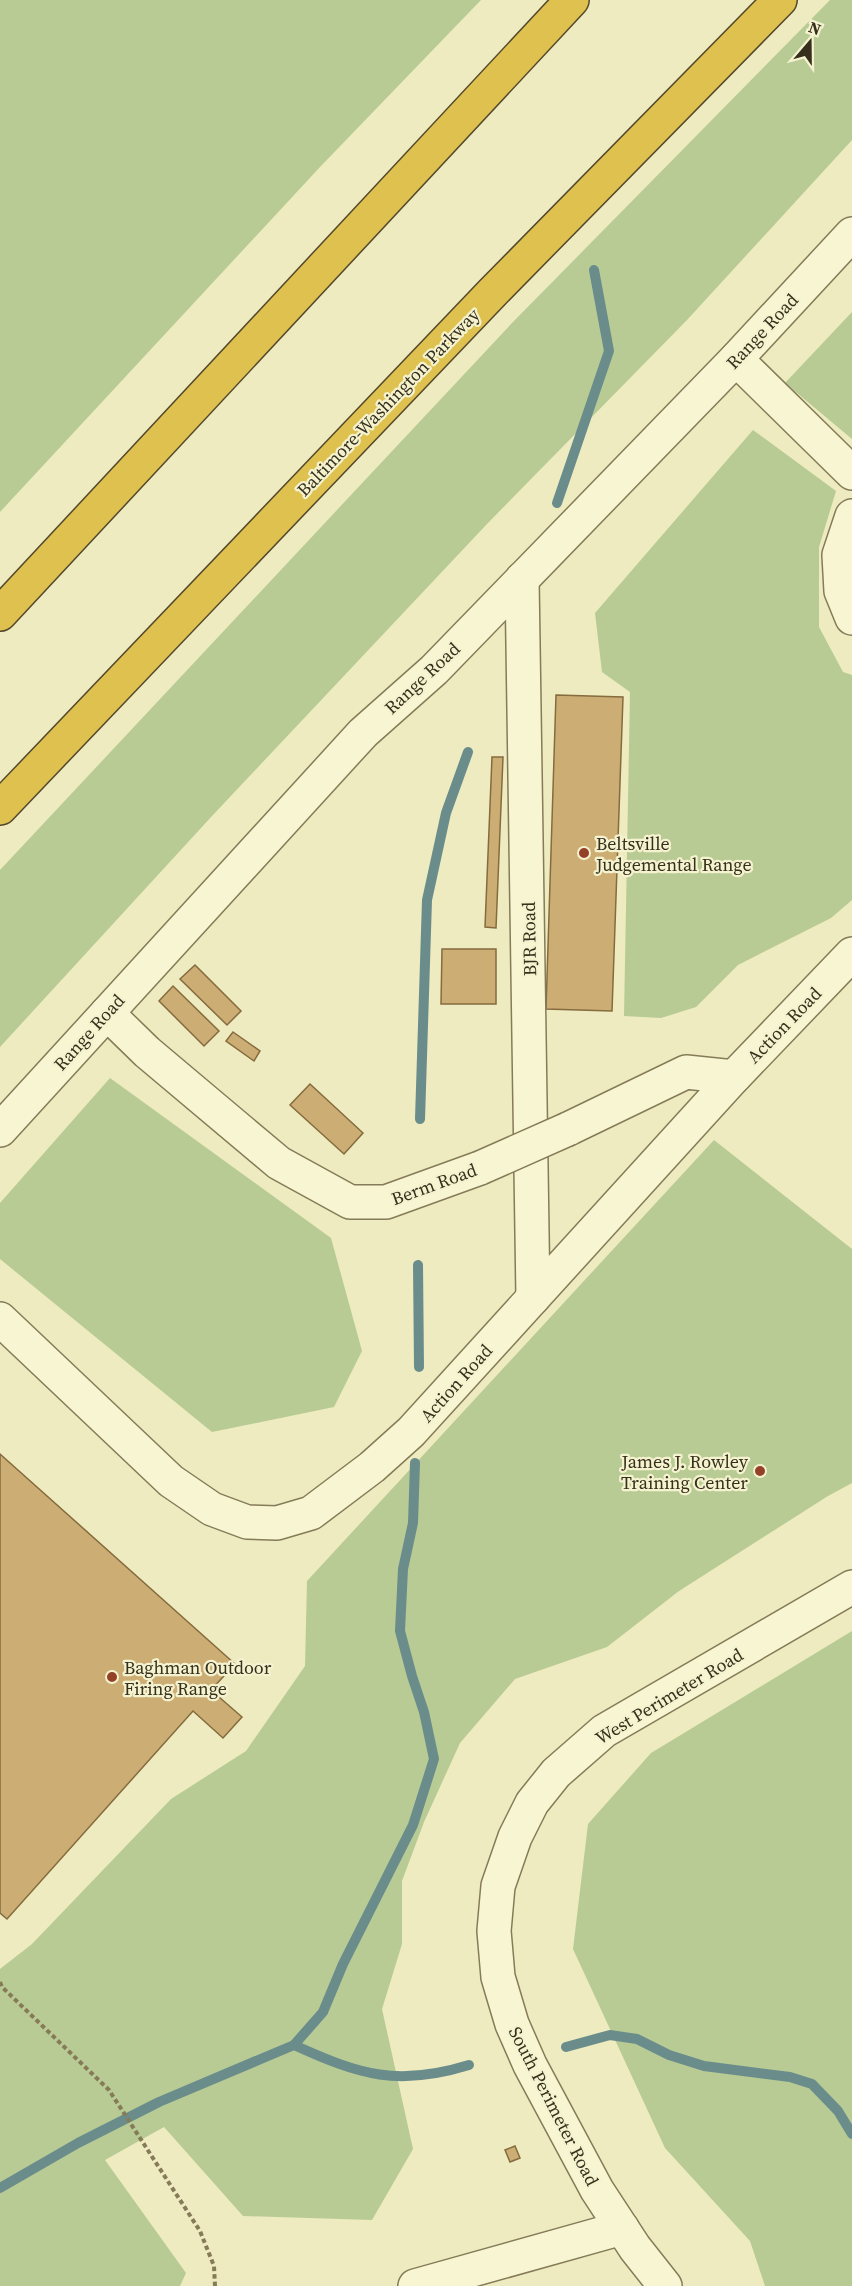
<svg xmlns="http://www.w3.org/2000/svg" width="852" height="2286" font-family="'Source Serif 4',serif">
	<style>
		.green { fill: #b8cb94 }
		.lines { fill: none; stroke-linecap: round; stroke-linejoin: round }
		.stream { stroke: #6a8d8c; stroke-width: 10 }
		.building { fill: #ccae75; stroke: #856b3e; stroke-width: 1.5 }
		.minor-casing { stroke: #867b58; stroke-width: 36 }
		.highway-casing { stroke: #54482c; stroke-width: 36 }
		.path { stroke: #867b58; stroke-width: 4; stroke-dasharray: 4.5 3; stroke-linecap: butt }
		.minor { stroke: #f8f6d2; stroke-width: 33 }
		.highway { stroke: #dec14f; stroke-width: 33 }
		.minor-bridge-casing { stroke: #867b58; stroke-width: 36; stroke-linecap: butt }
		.minor-bridge { stroke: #f8f6d2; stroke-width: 33 }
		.poi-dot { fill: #954128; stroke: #f5f3cf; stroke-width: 2 }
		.labels { text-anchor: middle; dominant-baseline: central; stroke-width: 4.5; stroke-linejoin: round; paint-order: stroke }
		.street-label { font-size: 18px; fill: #362f1c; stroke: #f5f3cf }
		.poi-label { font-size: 18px; fill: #362f1c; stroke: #f5f3cf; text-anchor: start }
	</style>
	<rect width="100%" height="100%" fill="#edebbf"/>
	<!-- green -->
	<g class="green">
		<polygon points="0,0 481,0 320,167 0,512"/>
		<polygon points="830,0 852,0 852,140 687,320 487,524 212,816 0,1047 0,870 512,323"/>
		<polygon points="852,312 852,439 785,383"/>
		<polygon points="753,430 836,491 819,547 819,627 843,672 852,675 852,900 831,918 738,965 696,1007 661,1018 624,1016 630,692 602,672 595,613"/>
		<polygon points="110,1078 331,1238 362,1351 334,1407 212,1432 0,1259 0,1203"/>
		<polygon points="714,1140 852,1249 852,1483 828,1496 679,1591 607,1647 515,1679 460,1743 424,1822 402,1881 402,1944 382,2009 413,2149 372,2220 243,2216 164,2127 105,2160 186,2273 180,2286 0,2286 0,1969 32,1944 171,1799 246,1751 305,1666 307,1581"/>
		<polygon points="852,1631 852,2286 765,2286 750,2241 665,2148 573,1949 588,1824 651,1753"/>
	</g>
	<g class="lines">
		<!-- stream -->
		<g class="stream">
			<polyline points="557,503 609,351 594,270"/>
			<polyline points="420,1119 427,900 446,813 468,752"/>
			<polyline points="418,1265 419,1367"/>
			<path d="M294 2045C360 2075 398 2087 469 2065"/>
			<polyline points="566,2047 610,2035 637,2039 669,2055 704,2066 790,2077 812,2084 838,2111 852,2134"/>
			<polyline points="0,2188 78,2143 159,2102 294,2045 323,2012 343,1964 413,1825 434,1759 424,1712 412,1676 400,1631 403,1569 413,1523 415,1463"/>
		</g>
	</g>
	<!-- building -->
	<g class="building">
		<polygon points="556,695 623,697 612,1011 546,1009"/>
		<polygon points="492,757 503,757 496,928 485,927"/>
		<polygon points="442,949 496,949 496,1004 441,1004"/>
		<polygon points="195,965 241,1011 227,1025 180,979"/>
		<polygon points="173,986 219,1031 204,1046 159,1001"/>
		<polygon points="233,1032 260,1051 254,1061 226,1041"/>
		<polygon points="310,1084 363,1133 344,1154 290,1105"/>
		<polygon points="0,1454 235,1664 211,1690 242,1717 223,1738 193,1711 7,1919 0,1913"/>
		<polygon points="515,2146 520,2158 510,2162 505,2150"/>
	</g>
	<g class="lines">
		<!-- minor casing -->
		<g class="minor-casing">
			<g id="minor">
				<polyline points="736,359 852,473"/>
				<polyline points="852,516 839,555 841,591 852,618"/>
				<polyline points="522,579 533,1298"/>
				<polyline points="107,1013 147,1052 279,1163 350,1202 386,1202 480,1168"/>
				<polyline points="568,1129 686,1072 734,1077"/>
				<polyline points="0,1130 363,733 434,670 736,359 852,234"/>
				<polyline points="0,1319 171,1481 212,1509 247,1522 277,1523 311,1513 372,1467 411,1432 734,1077 852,954"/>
				<polyline points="415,2286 622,2228"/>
				<polyline points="665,2286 635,2248 597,2190 530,2065 512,2024 498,1977 494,1931 498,1886 515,1837 532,1803 556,1773 604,1731 852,1587"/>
			</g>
		</g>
		<!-- highway casing -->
		<g class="highway-casing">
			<g id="highway">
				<polyline points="0,614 572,0"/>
				<polyline points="0,808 492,293 780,0"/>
			</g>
		</g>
		<!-- path -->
		<polyline class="path" points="0,1982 2,1987 109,2090 200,2231 214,2266 215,2286"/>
		<!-- minor -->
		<use href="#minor" class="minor"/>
		<!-- highway -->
		<use href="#highway" class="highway"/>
		<!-- minor-bridge casing -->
		<g class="minor-bridge-casing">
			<polyline id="minor-bridge" points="480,1168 568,1129"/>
		</g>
		<!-- minor-bridge -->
		<use href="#minor-bridge" class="minor-bridge"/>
	</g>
	<!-- markers -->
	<g class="poi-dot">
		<circle cx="584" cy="853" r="6"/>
		<circle cx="760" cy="1471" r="6"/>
		<circle cx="112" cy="1677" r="6"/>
	</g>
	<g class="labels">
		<!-- street labels -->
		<g class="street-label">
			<text transform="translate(762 331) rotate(-47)">Range Road</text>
			<text transform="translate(388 402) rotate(-46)">Baltimore-Washington Parkway</text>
			<text transform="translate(422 678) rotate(-43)">Range Road</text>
			<text transform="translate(529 939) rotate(-91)">BJR Road</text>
			<text transform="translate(784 1025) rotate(-46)">Action Road</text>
			<text transform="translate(89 1032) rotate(-48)">Range Road</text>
			<text transform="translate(434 1184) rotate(-20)">Berm Road</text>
			<text transform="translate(456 1383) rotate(-48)">Action Road</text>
			<text transform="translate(669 1696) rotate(-31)">West Perimeter Road</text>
			<text transform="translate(554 2106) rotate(63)">South Perimeter Road</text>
		</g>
		<!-- poi labels -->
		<g class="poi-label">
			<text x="596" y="843">Beltsville<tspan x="596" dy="21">Judgemental Range</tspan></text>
			<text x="748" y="1461" text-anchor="end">James J. Rowley<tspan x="748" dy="21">Training Center</tspan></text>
			<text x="124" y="1667">Baghman Outdoor<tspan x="124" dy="21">Firing Range</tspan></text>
		</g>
	</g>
	<!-- north arrow -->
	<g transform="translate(810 42) rotate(20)" stroke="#f5f3cf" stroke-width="4.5" paint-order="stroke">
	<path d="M0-4.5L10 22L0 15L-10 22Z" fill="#362f1c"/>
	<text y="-9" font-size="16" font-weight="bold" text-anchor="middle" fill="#362f1c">N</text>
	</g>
</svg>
